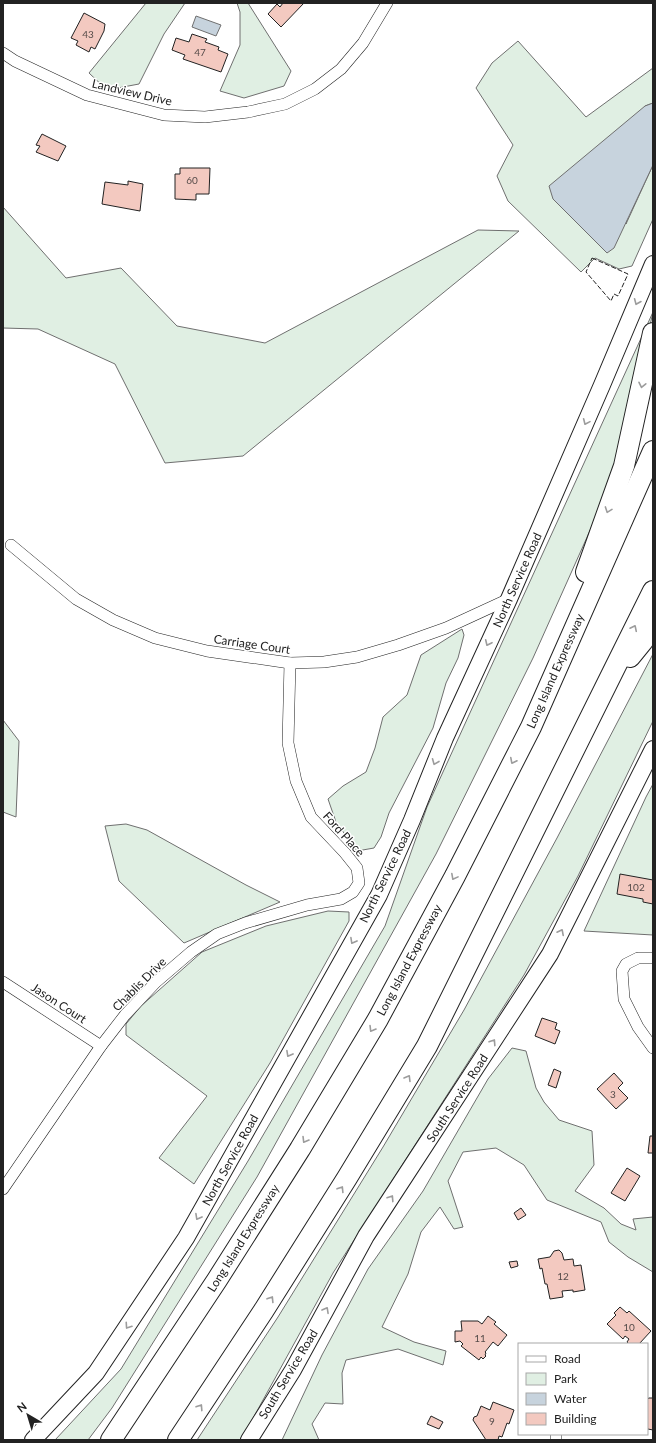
<svg xmlns="http://www.w3.org/2000/svg" width="656" height="1443" font-family="Lato,sans-serif">
	<style>
		.green { fill: #e0efe3; stroke: #6f6f6f }
		.water { fill: #c7d3dd; stroke: #6f6f6f }
		.building { fill: #f3c9c0; stroke: #222 }
		.lines { fill: none; stroke-linecap: round; stroke-linejoin: round }
		.street-casing { stroke: #222; stroke-width: 12 }
		.secondary-casing { stroke: #222; stroke-width: 18 }
		.highway-casing { stroke: #222; stroke-width: 22 }
		.street { stroke: #fff; stroke-width: 11 }
		.secondary { stroke: #fff; stroke-width: 16 }
		.highway { stroke: #fff; stroke-width: 20 }
		.fence { stroke: #222; stroke-width: 1; stroke-dasharray: 5 2; stroke-linecap: butt }
		.oneway { stroke: #9c9c9c }
		.labels { text-anchor: middle; dominant-baseline: central; stroke-width: 3; stroke-linejoin: round; paint-order: stroke }
		.number-label { font-size: 10px; fill: #564c4a }
		.street-label { font-size: 12px; fill: #222; stroke: #fff }
	</style>
	<rect width="100%" height="100%" fill="#fff"/>
	<!-- green -->
	<g class="green">
		<polygon points="146,3 185,3 164,34 139,84 107,90 89,73"/>
		<polygon points="237,3 248,3 291,71 284,86 244,98 220,91 240,45 240,12"/>
		<polygon points="518,41 586,117 653,68 653,103 645,106 626,224 653,165 653,219 632,266 619,269 595,258 581,272 508,201 497,176 513,145 476,88 492,63"/>
		<polygon points="3,207 66,278 121,268 177,326 265,343 478,230 519,231 243,456 165,463 115,364 38,329 3,328"/>
		<polygon points="653,312 618,468 533,658 436,854 257,1177 112,1408 88,1440 55,1440 121,1369 248,1161 385,926 427,807"/>
		<polygon points="462,629 464,635 458,658 446,683 433,728 389,813 381,837 374,848 357,851 336,822 328,799 343,786 366,772 375,748 383,717 407,695 421,655"/>
		<polygon points="653,654 653,721 578,876 524,975 333,1273 241,1440 197,1440 278,1317 383,1147 464,1010 557,838"/>
		<polygon points="3,720 19,741 16,817 3,812"/>
		<polygon points="653,784 653,935 584,931 646,797"/>
		<polygon points="126,824 147,830 246,885 280,902 184,943 119,881 105,826"/>
		<polygon points="328,911 349,912 349,921 270,1063 194,1184 159,1158 207,1096 126,1035 126,1024 141,1006 202,952 266,926"/>
		<polygon points="512,1048 526,1051 536,1088 544,1102 559,1120 592,1131 594,1165 575,1191 604,1208 621,1224 636,1230 633,1219 653,1217 653,1272 628,1257 609,1242 601,1222 547,1200 524,1165 496,1148 463,1152 448,1181 463,1227 454,1229 440,1207 421,1232 408,1274 382,1327 414,1342 446,1351 443,1365 398,1349 346,1360 342,1373 343,1404 325,1403 312,1424 319,1440 282,1440 322,1355 368,1269 423,1191 488,1079"/>
	</g>
	<!-- water -->
	<g class="water">
		<polygon points="196,16 221,25 216,36 192,27"/>
		<polygon points="653,103 653,165 614,248 607,253 553,199 549,186 645,106"/>
	</g>
	<!-- building -->
	<g class="building">
		<polygon points="283,3 304,3 281,27 268,14 277,4 280,7"/>
		<polygon points="84,13 105,24 104,31 95,49 91,47 89,52 76,45 78,41 71,38"/>
		<polygon points="192,34 207,39 205,42 219,47 218,50 228,54 221,72 183,59 185,55 172,50 176,38 189,42"/>
		<polygon points="42,134 66,146 58,161 36,152 40,146 36,145"/>
		<polygon points="180,168 210,168 209,194 196,194 196,200 175,199 175,174 180,174"/>
		<polygon points="128,181 143,184 140,211 102,204 105,182 128,185"/>
		<polygon points="620,874 653,880 653,904 643,902 643,899 617,894"/>
		<polygon points="542,1018 557,1023 555,1029 560,1031 555,1044 535,1036"/>
		<polygon points="554,1069 561,1072 556,1088 548,1085"/>
		<polygon points="614,1073 623,1083 618,1088 628,1098 616,1109 597,1089"/>
		<polygon points="650,1136 653,1136 653,1153 648,1153"/>
		<polygon points="627,1168 640,1176 625,1201 611,1193"/>
		<polygon points="521,1208 526,1215 518,1220 514,1213"/>
		<polygon points="559,1250 562,1253 564,1260 573,1259 574,1266 581,1265 585,1290 573,1292 573,1290 562,1291 563,1297 550,1299 547,1284 545,1284 542,1268 540,1269 538,1259 550,1257 554,1251"/>
		<polygon points="517,1261 518,1266 511,1268 509,1262"/>
		<polygon points="620,1307 627,1313 629,1311 651,1331 639,1344 629,1344 627,1342 629,1339 625,1336 623,1339 607,1324 616,1315 614,1313"/>
		<polygon points="488,1316 496,1322 494,1324 507,1335 498,1346 493,1342 485,1352 486,1353 485,1355 486,1356 483,1359 481,1357 479,1360 461,1346 463,1344 460,1341 455,1342 455,1331 462,1331 461,1321 478,1321 482,1324"/>
		<polygon points="649,1398 653,1398 653,1430 648,1429 647,1430 647,1399"/>
		<polygon points="493,1402 514,1410 509,1424 507,1423 502,1437 499,1436 498,1440 486,1440 473,1420 474,1417 477,1416 481,1406 490,1410"/>
		<polygon points="431,1416 443,1422 439,1429 427,1424"/>
	</g>
	<g class="lines">
		<!-- street casing -->
		<g class="street-casing">
			<g id="street">
				<polyline points="3,53 15,61 87,95 164,115 205,117 248,112 285,104 315,89 341,69 363,43 387,3"/>
				<polyline points="11,545 76,599 113,620 155,638 207,651 290,663 324,662 357,657 398,645 446,628 509,599"/>
				<polyline points="653,958 638,958 626,964 622,971 624,999 638,1027 653,1048"/>
				<polyline points="3,982 101,1046"/>
				<polyline points="3,1189 101,1046 125,1015 156,982 191,952 217,934 245,923 307,905 341,899 353,892 359,883 357,868 345,853 311,817 296,781 288,743 290,663"/>
				<polyline points="556,1440 556,1434"/>
			</g>
		</g>
		<!-- secondary casing -->
		<g class="secondary-casing">
			<g id="secondary">
				<polyline points="33,1440 96,1373 186,1238 379,895 412,820 445,738 509,599 602,385 653,264"/>
				<polyline points="249,1440 293,1370 366,1236 550,954 653,749"/>
			</g>
		</g>
		<!-- highway casing -->
		<g class="highway-casing">
			<g id="highway">
				<polyline points="586,572 624,466 653,333"/>
				<polyline points="630,657 643,641 653,625"/>
				<polyline points="111,1440 217,1280 300,1149 378,1019 455,876 531,727 653,451"/>
				<polyline points="178,1440 264,1310 347,1178 427,1046 653,591"/>
			</g>
		</g>
		<!-- street -->
		<use href="#street" class="street"/>
		<!-- secondary -->
		<use href="#secondary" class="secondary"/>
		<!-- highway -->
		<use href="#highway" class="highway"/>
		<!-- fence -->
		<polygon class="fence" points="592,258 628,274 618,296 614,294 611,301 586,272"/>
	</g>
	<!-- one-way arrows -->
	<defs><path id="oneway-chevron" d="M-2-3.5L2.5 0L-2 3.5" fill="none" stroke-width="1.6" stroke-linecap="round" stroke-linejoin="round"/></defs>
	<g class="oneway">
		<use href="#oneway-chevron" transform="translate(637 302) rotate(113)"/>
		<use href="#oneway-chevron" transform="translate(642 385) rotate(102)"/>
		<use href="#oneway-chevron" transform="translate(586 422) rotate(114)"/>
		<use href="#oneway-chevron" transform="translate(608 510) rotate(110)"/>
		<use href="#oneway-chevron" transform="translate(634 628) rotate(-64)"/>
		<use href="#oneway-chevron" transform="translate(488 643) rotate(115)"/>
		<use href="#oneway-chevron" transform="translate(513 761) rotate(117)"/>
		<use href="#oneway-chevron" transform="translate(435 762) rotate(112)"/>
		<use href="#oneway-chevron" transform="translate(454 877) rotate(118)"/>
		<use href="#oneway-chevron" transform="translate(561 932) rotate(-63)"/>
		<use href="#oneway-chevron" transform="translate(353 941) rotate(119)"/>
		<use href="#oneway-chevron" transform="translate(372 1029) rotate(121)"/>
		<use href="#oneway-chevron" transform="translate(493 1042) rotate(-57)"/>
		<use href="#oneway-chevron" transform="translate(289 1054) rotate(119)"/>
		<use href="#oneway-chevron" transform="translate(408 1078) rotate(-59)"/>
		<use href="#oneway-chevron" transform="translate(305 1140) rotate(121)"/>
		<use href="#oneway-chevron" transform="translate(341 1189) rotate(-58)"/>
		<use href="#oneway-chevron" transform="translate(391 1198) rotate(-57)"/>
		<use href="#oneway-chevron" transform="translate(198 1217) rotate(119)"/>
		<use href="#oneway-chevron" transform="translate(271 1299) rotate(-58)"/>
		<use href="#oneway-chevron" transform="translate(326 1310) rotate(-61)"/>
		<use href="#oneway-chevron" transform="translate(128 1326) rotate(124)"/>
		<use href="#oneway-chevron" transform="translate(200 1407) rotate(-57)"/>
	</g>
	<g class="labels">
		<!-- number labels -->
		<g class="number-label">
			<text x="88" y="34">43</text>
			<text x="200" y="52">47</text>
			<text x="192" y="180">60</text>
			<text x="636" y="887">102</text>
			<text x="613" y="1094">3</text>
			<text x="563" y="1276">12</text>
			<text x="629" y="1327">10</text>
			<text x="480" y="1338">11</text>
			<text x="492" y="1421">9</text>
		</g>
		<!-- street labels -->
		<g class="street-label">
			<text transform="translate(132 92) rotate(13)">Landview Drive</text>
			<text transform="translate(517 580) rotate(-66)">North Service Road</text>
			<text transform="translate(252 644) rotate(8)">Carriage Court</text>
			<text transform="translate(555 671) rotate(-66)">Long Island Expressway</text>
			<text transform="translate(344 834) rotate(48)">Ford Place</text>
			<text transform="translate(385 876) rotate(-64)">North Service Road</text>
			<text transform="translate(409 960) rotate(-62)">Long Island Expressway</text>
			<text transform="translate(139 984) rotate(-45)">Chablis Drive</text>
			<text transform="translate(59 1003) rotate(33)">Jason Court</text>
			<text transform="translate(457 1098) rotate(-57)">South Service Road</text>
			<text transform="translate(230 1160) rotate(-61)">North Service Road</text>
			<text transform="translate(243 1238) rotate(-58)">Long Island Expressway</text>
			<text transform="translate(288 1374) rotate(-59)">South Service Road</text>
		</g>
	</g>
	<!-- border -->
	<rect width="656" height="1443" fill="none" stroke="#222222" stroke-width="8"/>
	<!-- legend -->
	<rect x="518" y="1343" width="130" height="92" fill="#ffffff" stroke="#a7a7a7"/>
	<rect x="526" y="1356" width="20" height="6" fill="#ffffff" stroke="#a7a7a7"/>
	<text x="554" y="1363" font-size="12" fill="#222222">Road</text>
	<rect x="526" y="1373" width="20" height="12" fill="#e0efe3" stroke="#a7a7a7"/>
	<text x="554" y="1383" font-size="12" fill="#222222">Park</text>
	<rect x="526" y="1393" width="20" height="12" fill="#c7d3dd" stroke="#a7a7a7"/>
	<text x="554" y="1403" font-size="12" fill="#222222">Water</text>
	<rect x="526" y="1413" width="20" height="12" fill="#f3c9c0" stroke="#a7a7a7"/>
	<text x="554" y="1423" font-size="12" fill="#222222">Building</text>
	<!-- north arrow -->
	<g transform="translate(28 1415) rotate(322)" stroke="#ffffff" stroke-width="3" paint-order="stroke">
	<path d="M0-3L7 15L0 10L-7 15Z" fill="#222222"/>
	<text y="-6" font-size="11" font-weight="bold" text-anchor="middle" fill="#222222">N</text>
	</g>
</svg>
